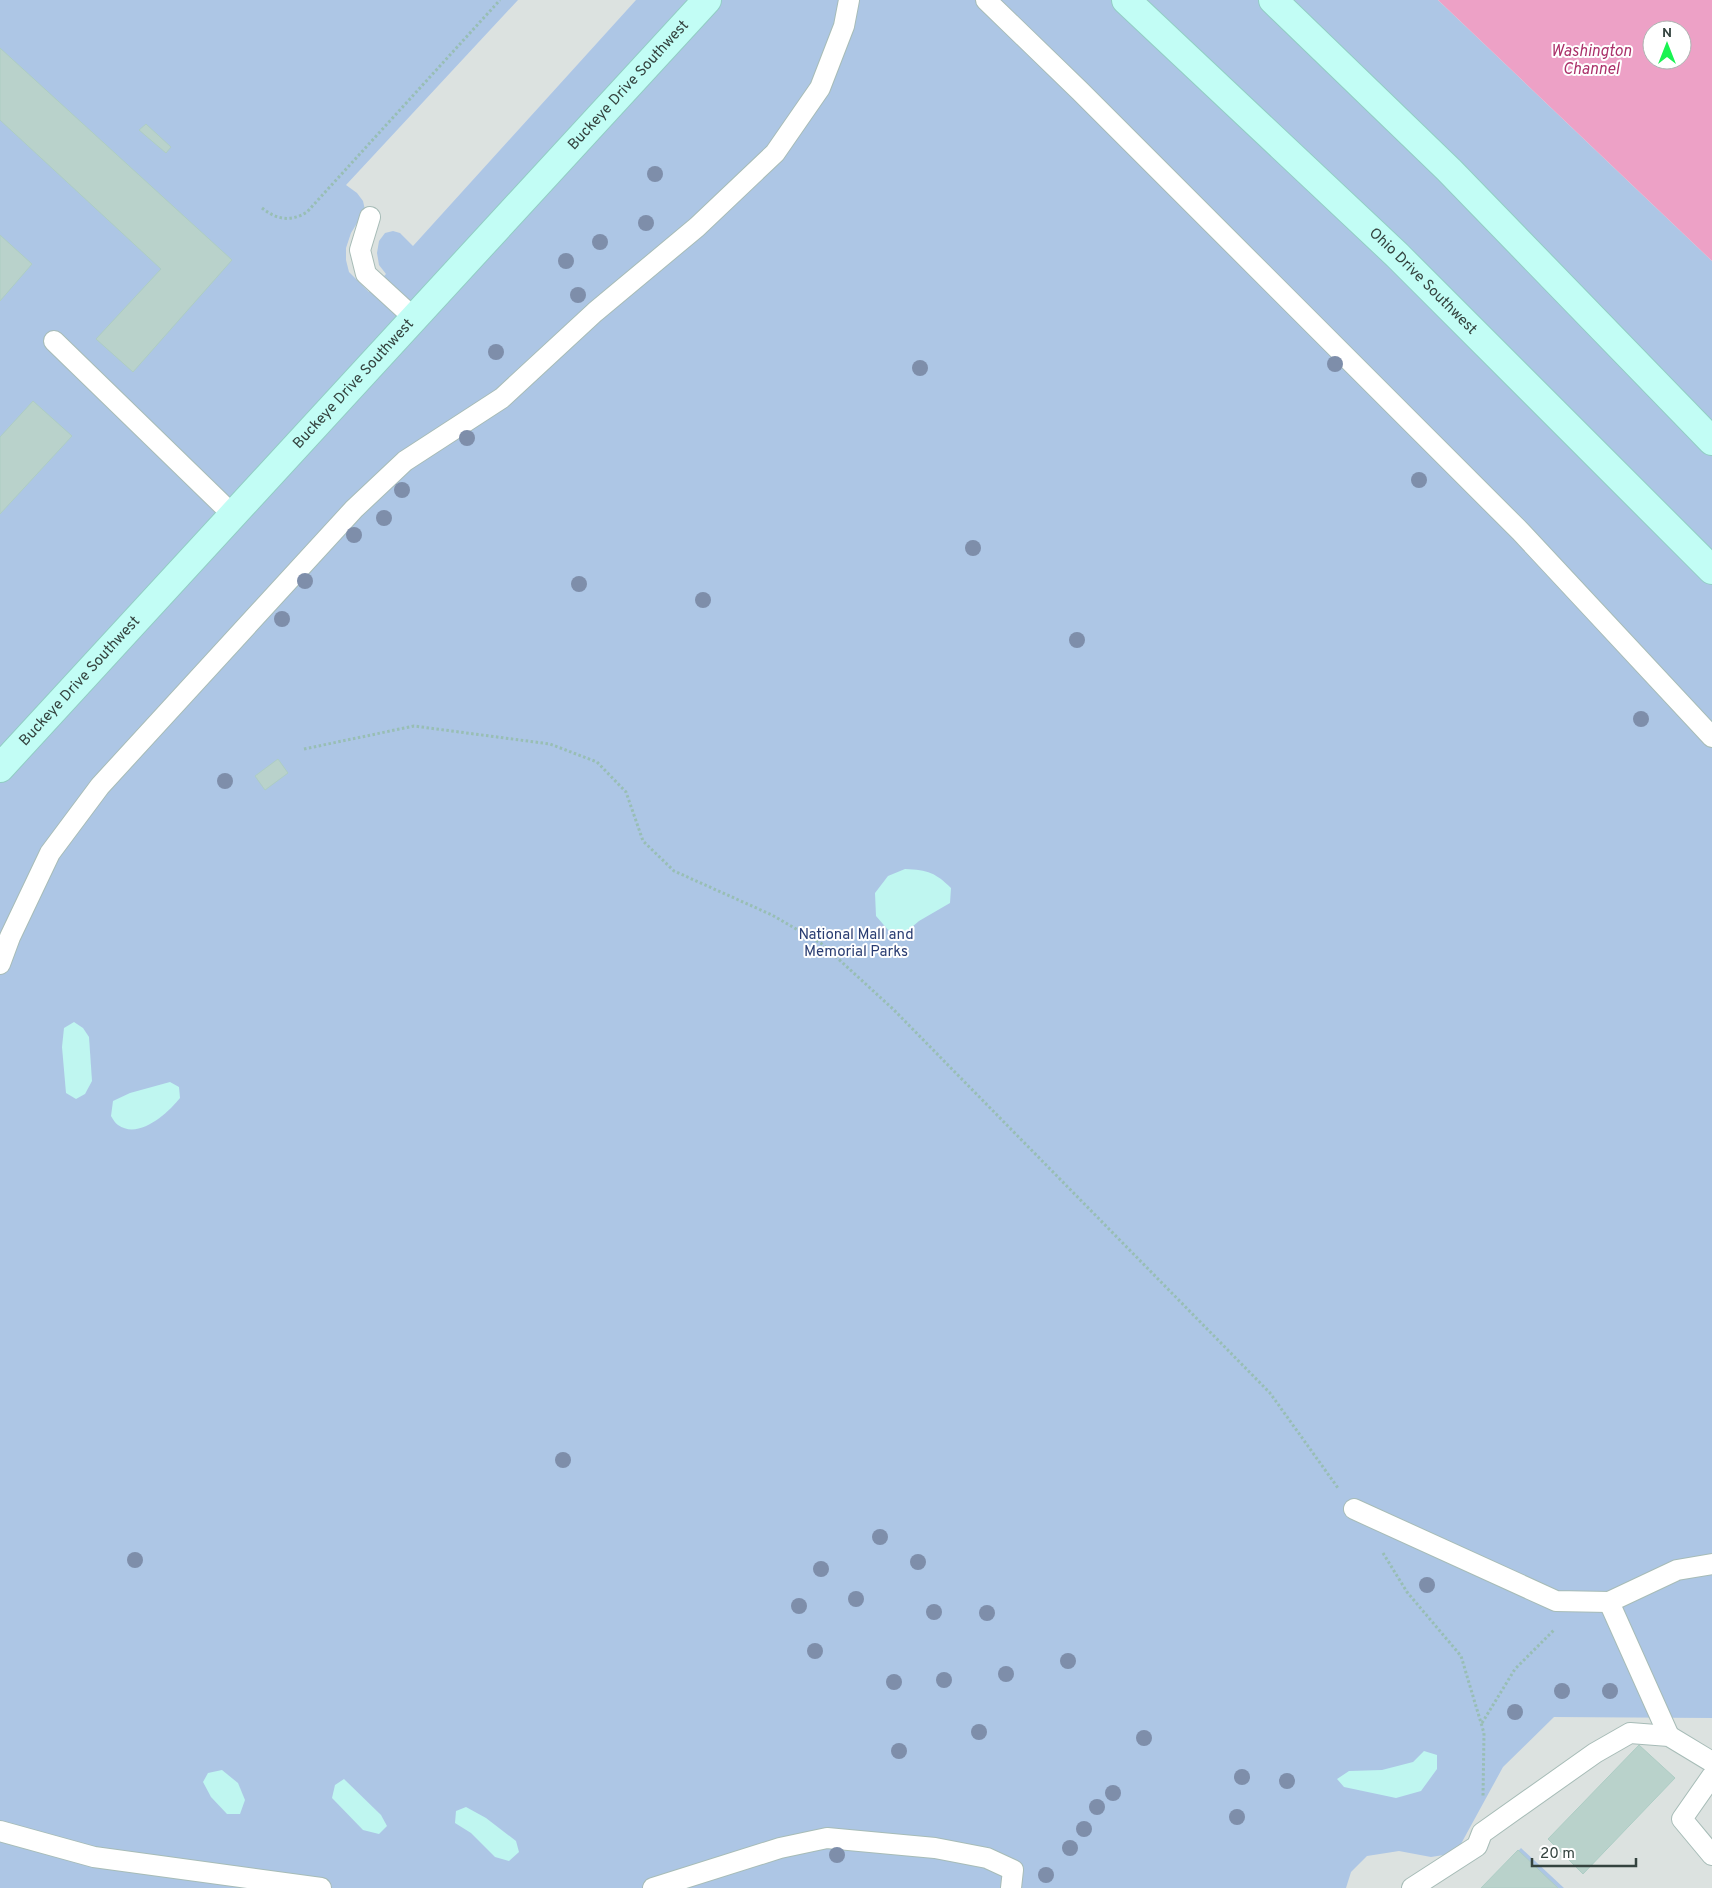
<svg xmlns="http://www.w3.org/2000/svg" width="1712" height="1888" font-family="Overpass,sans-serif">
	<style>
		.green { fill: #adc6e5 }
		.sand { fill: #bff6f0 }
		.parking { fill: #dce2e0 }
		.water { fill: #eda1c6; fill-rule: evenodd }
		.building { fill: #b9d2cb; stroke: #adcdc4 }
		.lines { fill: none; stroke-linecap: round; stroke-linejoin: round }
		.lane-casing { stroke: #a7bcb7; stroke-width: 22 }
		.secondary-casing { stroke: #92cdc4; stroke-width: 30 }
		.path { stroke: #98beb4; stroke-width: 3; stroke-dasharray: 2.5 2.5; stroke-linecap: butt }
		.lane { stroke: #fff; stroke-width: 20 }
		.secondary { stroke: #c2fdf5; stroke-width: 28 }
		.tree { fill: #7e8eaa }
		.labels { text-anchor: middle; dominant-baseline: central; stroke-width: 4; stroke-linejoin: round; paint-order: stroke }
		.street-label { font-size: 15px; fill: #34433f; stroke: #fff }
		.park-label { font-size: 15px; fill: #2a3d72; stroke: #fff }
		.water-label { font-size: 16px; font-style: italic; fill: #ab316a; stroke: #fff }
	</style>
	<rect width="100%" height="100%" fill="#e4f1ef"/>
	<!-- green -->
	<polygon class="green" points="0,0 1438,0 1712,261 1712,1888 0,1888"/>
	<!-- sand -->
	<g class="sand">
		<path d="M905 869C928 870 936 873 951 888L950 903 919 921 905 933 889 931 876 916 875 893 888 876Z"/>
		<polygon points="74,1022 83,1028 89,1037 92,1081 85,1094 76,1099 66,1093 62,1047 64,1028"/>
		<path d="M170 1082 179 1087 180 1098C168 1113 139 1140 118 1125 115 1123 113 1119 111 1116L113 1101 130 1093Z"/>
		<polygon points="1424,1751 1437,1755 1437,1769 1421,1791 1396,1798 1344,1787 1337,1779 1349,1771 1382,1770 1413,1762"/>
		<polygon points="222,1770 238,1783 245,1800 240,1814 227,1814 211,1797 203,1782 208,1773"/>
		<polygon points="344,1779 381,1815 387,1826 379,1834 363,1830 332,1798 335,1785"/>
		<polygon points="466,1807 486,1818 516,1841 519,1852 509,1861 495,1857 471,1833 455,1823 456,1811"/>
	</g>
	<!-- parking -->
	<g class="parking">
		<polygon points="518,0 636,0 413,246 400,233 393,231 385,233 379,241 377,253 379,265 386,274 369,292 349,272 346,260 346,248 351,233 365,210 363,201 357,193 346,185"/>
		<polygon points="1554,1717 1712,1718 1712,1888 1564,1888 1521,1848 1483,1888 1346,1888 1351,1872 1367,1856 1399,1851 1431,1857 1456,1853 1503,1767"/>
	</g>
	<!-- water -->
	<path class="water" d="M1438 0H1712V261ZM1652 30H1682V60H1652Z"/>
	<!-- building -->
	<g class="building">
		<polygon points="0,48 232,260 133,372 96,339 161,269 0,120"/>
		<polygon points="146,124 171,147 166,153 139,130"/>
		<polygon points="0,235 32,264 0,301"/>
		<polygon points="33,401 72,436 0,514 0,437"/>
		<polygon points="278,759 288,773 265,790 255,776"/>
		<polygon points="1639,1745 1675,1778 1583,1874 1548,1839"/>
		<polygon points="1518,1850 1558,1888 1481,1888"/>
	</g>
	<g class="lines">
		<!-- lane casing -->
		<g class="lane-casing">
			<g id="lane">
				<polyline points="986,0 1080,91 1521,532 1712,737"/>
				<polyline points="370,217 360,250 366,274 414,318"/>
				<polyline points="54,341 232,514"/>
				<polyline points="0,964 10,937 50,853 100,786 354,509 405,461 502,398 595,312 697,227 775,153 820,88 844,26 849,0"/>
				<polyline points="1354,1509 1556,1601 1609,1602 1677,1570 1712,1564"/>
				<polyline points="1609,1602 1669,1736"/>
				<polyline points="1712,1776 1682,1819 1712,1855"/>
				<polyline points="0,1831 94,1857 321,1888"/>
				<polyline points="653,1888 780,1848 827,1838 935,1848 987,1858 1013,1870 1011,1888"/>
				<polyline points="1412,1888 1477,1846 1482,1833 1595,1753 1630,1733 1669,1736 1712,1762"/>
			</g>
		</g>
		<!-- secondary casing -->
		<g class="secondary-casing">
			<g id="secondary">
				<path id="s1" d="M1126 0 1397 255 1712 570"/>
				<polyline points="1273,0 1449,170 1712,441"/>
				<path id="s2" d="M0 768 707 0"/>
			</g>
		</g>
		<!-- path -->
		<g class="path">
			<path d="M262 208C277 220 291 222 307 212L500 0"/>
			<polyline points="304,749 414,726 550,744 597,762 626,792 643,841 674,871 772,915 822,944 893,1009 1270,1393 1338,1488"/>
			<polyline points="1383,1553 1407,1592 1461,1656 1484,1733 1483,1797"/>
			<polyline points="1482,1723 1515,1669 1554,1630"/>
		</g>
		<!-- lane -->
		<use href="#lane" class="lane"/>
		<!-- secondary -->
		<use href="#secondary" class="secondary"/>
	</g>
	<!-- trees -->
	<g class="tree">
		<circle cx="655" cy="174" r="8"/>
		<circle cx="646" cy="223" r="8"/>
		<circle cx="600" cy="242" r="8"/>
		<circle cx="566" cy="261" r="8"/>
		<circle cx="578" cy="295" r="8"/>
		<circle cx="496" cy="352" r="8"/>
		<circle cx="1335" cy="364" r="8"/>
		<circle cx="920" cy="368" r="8"/>
		<circle cx="467" cy="438" r="8"/>
		<circle cx="1419" cy="480" r="8"/>
		<circle cx="402" cy="490" r="8"/>
		<circle cx="384" cy="518" r="8"/>
		<circle cx="354" cy="535" r="8"/>
		<circle cx="973" cy="548" r="8"/>
		<circle cx="305" cy="581" r="8"/>
		<circle cx="579" cy="584" r="8"/>
		<circle cx="703" cy="600" r="8"/>
		<circle cx="282" cy="619" r="8"/>
		<circle cx="1077" cy="640" r="8"/>
		<circle cx="1641" cy="719" r="8"/>
		<circle cx="225" cy="781" r="8"/>
		<circle cx="563" cy="1460" r="8"/>
		<circle cx="880" cy="1537" r="8"/>
		<circle cx="135" cy="1560" r="8"/>
		<circle cx="918" cy="1562" r="8"/>
		<circle cx="821" cy="1569" r="8"/>
		<circle cx="1427" cy="1585" r="8"/>
		<circle cx="856" cy="1599" r="8"/>
		<circle cx="799" cy="1606" r="8"/>
		<circle cx="934" cy="1612" r="8"/>
		<circle cx="987" cy="1613" r="8"/>
		<circle cx="815" cy="1651" r="8"/>
		<circle cx="1068" cy="1661" r="8"/>
		<circle cx="1006" cy="1674" r="8"/>
		<circle cx="944" cy="1680" r="8"/>
		<circle cx="894" cy="1682" r="8"/>
		<circle cx="1562" cy="1691" r="8"/>
		<circle cx="1610" cy="1691" r="8"/>
		<circle cx="1515" cy="1712" r="8"/>
		<circle cx="979" cy="1732" r="8"/>
		<circle cx="1144" cy="1738" r="8"/>
		<circle cx="899" cy="1751" r="8"/>
		<circle cx="1242" cy="1777" r="8"/>
		<circle cx="1287" cy="1781" r="8"/>
		<circle cx="1113" cy="1793" r="8"/>
		<circle cx="1097" cy="1807" r="8"/>
		<circle cx="1237" cy="1817" r="8"/>
		<circle cx="1084" cy="1829" r="8"/>
		<circle cx="1070" cy="1848" r="8"/>
		<circle cx="837" cy="1855" r="8"/>
		<circle cx="1046" cy="1875" r="8"/>
	</g>
	<g class="labels">
		<!-- street labels -->
		<g class="street-label">
			<text stroke="none"><textPath href="#s2" startOffset="928">Buckeye Drive Southwest</textPath></text>
			<text stroke="none"><textPath href="#s1" startOffset="409">Ohio Drive Southwest</textPath></text>
			<text stroke="none"><textPath href="#s2" startOffset="522">Buckeye Drive Southwest</textPath></text>
			<text stroke="none"><textPath href="#s2" startOffset="118">Buckeye Drive Southwest</textPath></text>
		</g>
		<!-- park labels -->
		<g class="park-label">
			<text x="856" y="935">National Mall and<tspan x="856" dy="17">Memorial Parks</tspan></text>
		</g>
		<!-- water labels -->
		<g class="water-label">
			<text x="1591" y="52">Washington<tspan x="1591" dy="18">Channel</tspan></text>
		</g>
	</g>
	<!-- north arrow -->
	<g transform="translate(1667 45)"><circle r="24" fill="#ffffff" stroke="#aeb4b2"/>
	<path d="M0-4L9 19L0 12L-9 19Z" fill="#19f351"/>
	<text y="-8" font-size="14" font-weight="bold" text-anchor="middle" fill="#34433f">N</text>
	</g>
	<!-- scale -->
	<path d="M1532 1858v8h104v-8" fill="none" stroke="#34433f" stroke-width="2.5"/>
	<text x="1540" y="1858" font-size="15" fill="#34433f" stroke="#ffffff" stroke-width="4" paint-order="stroke">20 m</text>
</svg>
